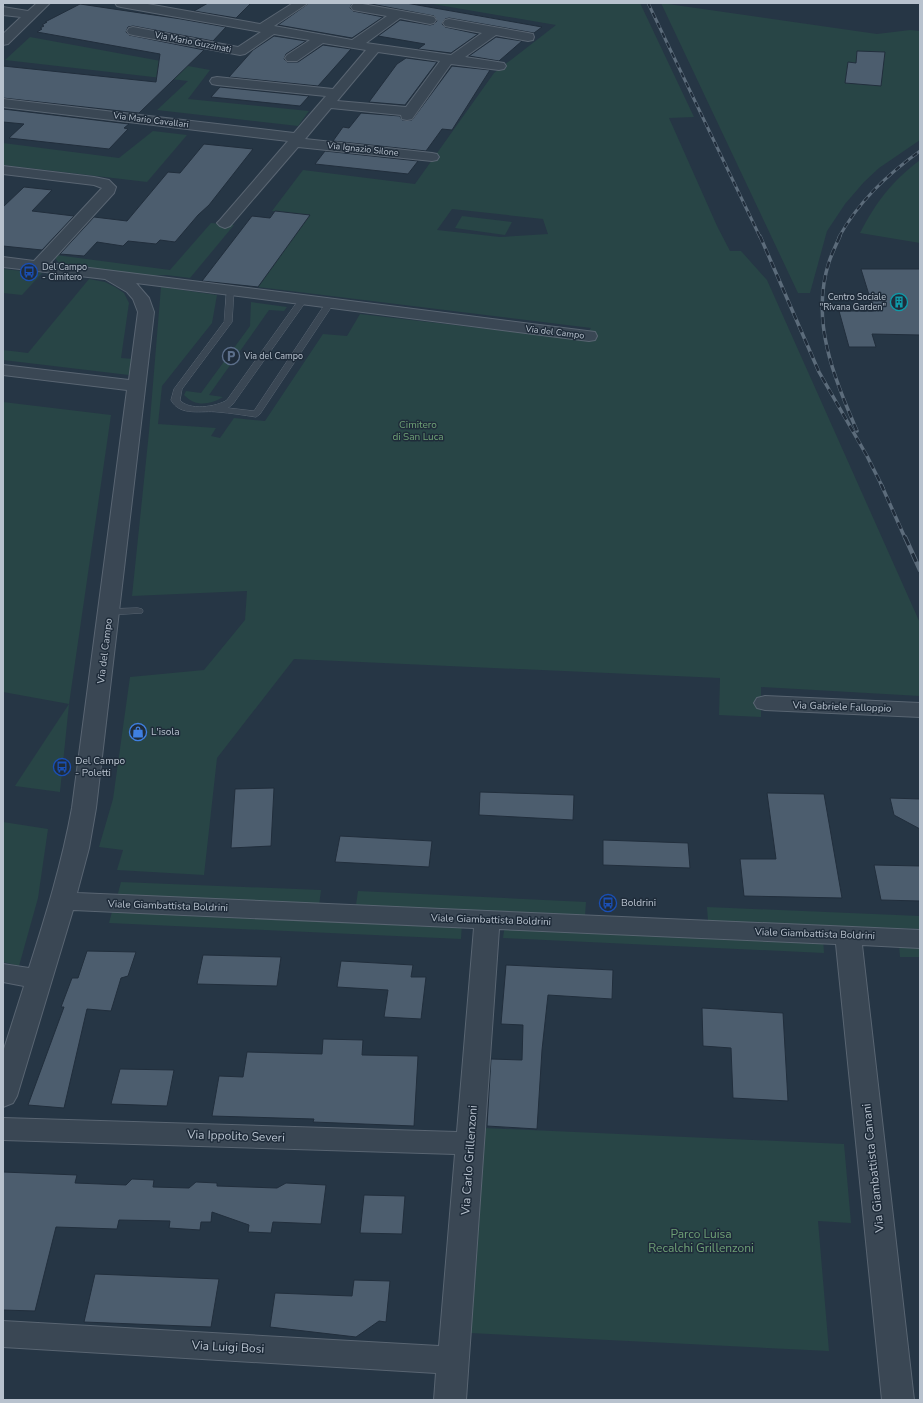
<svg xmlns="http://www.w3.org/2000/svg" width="923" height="1403" font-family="'Nunito Sans',sans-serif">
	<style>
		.green { fill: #284546; fill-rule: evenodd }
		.building { fill: #4c5d6e; stroke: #212e3c }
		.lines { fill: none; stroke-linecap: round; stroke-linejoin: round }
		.service-casing { stroke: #596572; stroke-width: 1 }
		.minor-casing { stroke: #596572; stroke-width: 2 }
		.service { fill: #3a4754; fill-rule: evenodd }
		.minor { fill: #3a4754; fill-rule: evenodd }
		.rail-far2-casing { stroke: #5c6c7b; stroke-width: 3 }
		.rail-far1-casing { stroke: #5c6c7b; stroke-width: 3.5 }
		.rail-casing { stroke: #5c6c7b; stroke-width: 4.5 }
		.rail-far2 { stroke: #1f2c3a; stroke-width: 2; stroke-dasharray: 5.5; stroke-linecap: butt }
		.rail-far1 { stroke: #1f2c3a; stroke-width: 2.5; stroke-dasharray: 7; stroke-linecap: butt }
		.rail { stroke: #1f2c3a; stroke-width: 3; stroke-dasharray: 9; stroke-linecap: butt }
		.labels { text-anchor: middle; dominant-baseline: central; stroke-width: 3; stroke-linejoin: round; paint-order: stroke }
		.far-street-label { font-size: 9px; fill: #b8c2ce; stroke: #1f2c3a }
		.far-poi-label { font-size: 9px; fill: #b8c2ce; stroke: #1f2c3a; text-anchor: start }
		.park-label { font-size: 10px; fill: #6ea075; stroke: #1f2c3a }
		.street-label { font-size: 10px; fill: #b8c2ce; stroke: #1f2c3a }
		.poi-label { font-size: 10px; fill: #b8c2ce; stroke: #1f2c3a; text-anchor: start }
		.near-street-label { font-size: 12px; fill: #b8c2ce; stroke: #1f2c3a }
		.near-park-label { font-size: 12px; fill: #6ea075; stroke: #1f2c3a }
	</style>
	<rect width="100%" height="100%" fill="#263645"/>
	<!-- green -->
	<g class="green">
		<path d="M427 3H640L694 117 669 118 717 226 730 251H741L767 280 920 623V696L761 687V717L719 715 720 678 294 659 217 758 204 875 117 870 123 850 99 847 113 799 130 677 204 670 245 620 247 591 132 596 149 432 161 287 217 295 212 323 162 386 158 424 216 428 211 436 220 438 234 418 265 421 323 334 347 336 360 314 583 340 591 328 258 287 309 215 272 211 303 170 415 184 494 73 556 25ZM452 209 543 219 548 234 500 237 437 230Z"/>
		<polygon points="661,3 877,34 910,30 920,31 920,140 879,168 864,182 845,204 827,231 810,293 798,293"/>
		<polygon points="30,37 210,70 188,99 309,111 298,126 157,110 188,81 5,60"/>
		<polygon points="153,131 187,135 147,182 3,165 3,143 119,158"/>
		<path d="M920 160V243L860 233C876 202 892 181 920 160Z"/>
		<polygon points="462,216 512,222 505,235 455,228"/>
		<polygon points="211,223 234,225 190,278 166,275 147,276 69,266 58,262 56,259 56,255 170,270"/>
		<polygon points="3,269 42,273 22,295 3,293"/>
		<polygon points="89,279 105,282 115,287 124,293 129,303 121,358 133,359 129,375 3,360 3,350 28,353"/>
		<path d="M251 302 287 307 284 311 269 310 209 395 223 397C210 405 195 407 184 395L186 391 201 393 250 326Z"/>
		<polygon points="3,402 111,415 69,704 60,792 15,786 69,704 3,692"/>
		<polygon points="3,822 48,829 38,898 19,966 3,962"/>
		<polygon points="121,882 321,890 319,906 117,897"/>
		<polygon points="358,891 586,902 585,916 356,905"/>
		<polygon points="707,907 920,916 920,929 708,921"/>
		<polygon points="113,908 462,922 461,939 109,923"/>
		<polygon points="505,924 823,938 824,953 503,938"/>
		<polygon points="899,945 920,946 920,957 900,957"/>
		<polygon points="484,1128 844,1144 851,1223 818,1221 829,1351 470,1333"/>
	</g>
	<!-- building -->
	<g class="building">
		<polygon points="208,3 251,3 236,18 194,11"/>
		<polygon points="309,3 352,3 350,8 353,11 383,17 352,38 278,25"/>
		<polygon points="366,3 406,3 542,27 534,33 449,18 445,19 442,24 445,27 478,34 451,53 418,49 425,44 378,36 400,20 430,25 434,24 437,21 434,16"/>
		<polygon points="80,4 181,19 226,27 213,41 133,26 128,27 126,32 129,35 204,50 139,113 3,98 3,66 156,82 160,54 37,32 42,29 40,28 44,26 42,25 47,22 45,22"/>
		<polygon points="274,36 306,41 286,54 284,59 287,62 298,62 323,45 351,49 318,86 229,77 253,50"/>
		<polygon points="496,37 522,41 499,61 469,56"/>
		<polygon points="857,51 885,52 881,86 845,83 848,62 856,63"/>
		<polygon points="406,58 437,62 405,105 369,102 397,64"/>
		<polygon points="452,66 490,70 452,130 442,129 426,151 333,141 343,127 349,128 361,113 400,116 402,120 412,120"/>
		<polygon points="220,87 309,96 300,106 211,97"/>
		<polygon points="3,109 129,124 124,128 128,129 109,149 9,138 24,124 3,122"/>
		<polygon points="204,144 253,149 209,205 198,215 175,242 160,240 156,244 128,241 123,246 97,242 84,256 60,254 94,217 127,221 168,172 180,173"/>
		<polygon points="325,151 418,161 408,174 315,164"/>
		<polygon points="24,187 52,190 32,211 74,216 42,250 3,246 3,207"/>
		<polygon points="275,211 310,215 258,287 202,281 252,216 270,218"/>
		<polygon points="861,269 920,269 920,335 872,334 876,347 849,347 839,311 874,311"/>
		<polygon points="274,788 271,846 231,848 235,789"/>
		<polygon points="480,792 574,795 573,820 479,815"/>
		<polygon points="767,793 824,794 842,898 744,896 740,859 776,859"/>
		<polygon points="890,798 920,799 920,829 894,815"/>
		<polygon points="340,836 432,841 429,867 335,862"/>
		<polygon points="603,840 688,843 690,868 603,865"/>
		<polygon points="874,865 920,866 920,901 881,900"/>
		<polygon points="87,951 136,952 128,976 121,978 111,1011 87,1009 64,1108 28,1105 64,1007 61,1007 72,978 78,978"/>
		<polygon points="203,955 281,957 277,986 197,984"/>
		<polygon points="341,961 413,965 411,977 426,977 421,1019 384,1017 388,990 337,987"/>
		<polygon points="506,965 613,970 612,999 548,995 542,1050 537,1129 487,1126 491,1059 522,1060 523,1025 501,1024"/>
		<polygon points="702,1008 783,1013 788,1101 733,1098 731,1048 703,1046"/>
		<polygon points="323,1039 363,1040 362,1055 418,1056 414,1126 313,1122 314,1119 212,1116 219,1076 243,1077 247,1052 322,1054"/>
		<polygon points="120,1069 174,1070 167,1106 111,1104"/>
		<polygon points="3,1172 77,1175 75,1183 126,1185 132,1179 154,1180 153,1187 189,1188 196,1182 217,1183 217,1186 277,1188 286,1183 326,1185 321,1224 273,1222 271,1233 248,1232 249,1225 212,1212 211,1222 201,1222 200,1230 169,1228 170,1221 119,1220 117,1229 56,1227 35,1311 3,1310"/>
		<polygon points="364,1195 405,1196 402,1234 360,1233"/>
		<polygon points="95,1274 219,1279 211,1327 84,1322"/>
		<polygon points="354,1280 390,1281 386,1322 379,1321 356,1337 270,1327 275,1293 352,1296"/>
	</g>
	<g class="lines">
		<!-- service casing -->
		<g class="service-casing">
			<g id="service">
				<path d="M227 288H230L234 290 232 322 182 389 180 400C188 411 217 407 227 400L300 298H306L307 300 233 404 228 408 254 411 327 301H333L334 303 260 414 256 417C243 415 231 413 218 412 202 410 180 417 171 400L174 389 224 322Z"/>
				<polygon points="138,608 142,609 143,611 142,613 110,615 105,612 110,609"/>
			</g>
		</g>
		<!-- minor casing -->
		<g class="minor-casing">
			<g id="minor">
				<polygon points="37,3 50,3 8,44 3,45 3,34 21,17 3,15 3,7 28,11"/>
				<path d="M115 3H142L260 24 293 3H308L274 26 352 40 387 16 353 10 351 7 353 4 357 3 430 16 434 17 436 20 434 23 430 24 400 18 366 43 451 55 482 33 445 26 443 23 445 20 449 19 528 33 533 34 534 37 533 40 528 41 496 35 465 57 504 63 506 66 504 69 499 70 451 64 412 119 407 120 402 119 401 115 331 108 305 139 432 153 437 154 439 157 437 160 432 161 298 147 230 226 225 228 220 226 217 223 220 220 288 141 3 107V99L294 133 326 96 217 85 212 84 210 81 212 78 217 77 333 89 366 50 323 43 297 61H287L285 58 287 55 310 40 274 34 245 54 240 55 133 35 129 34 127 31 129 28 133 27 238 47 261 32 121 7 117 6ZM378 52 440 61 406 107 337 101Z"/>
				<path d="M3 166 94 177 109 180 116 187 114 193 50 263 595 332 597 336 595 340 589 341 136 283 149 298 154 312 96 808 89 848 77 893 920 930V948L862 945 914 1400H882L836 944 499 929 466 1400H434L436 1373 3 1347V1321L439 1346 455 1154 3 1140V1118L457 1132 474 928 73 910 17 1096 13 1103 3 1107V1052L24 986 3 982V964L29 968C46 915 62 863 72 808L127 390 3 375V365L129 380 138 312 133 299 127 292 105 279 3 267V257L34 261 102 188 94 185 3 174Z"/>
				<polygon points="765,696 920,703 920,717 765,710 757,708 754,703 757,698"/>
			</g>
		</g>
		<!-- service -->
		<use href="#service" class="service"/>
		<!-- minor -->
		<use href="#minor" class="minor"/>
		<!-- rail-far2 casing -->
		<g class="rail-far2-casing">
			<g id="rail-far2">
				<polyline points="648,3 760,237"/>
				<path d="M839 237C859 201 887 175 920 151"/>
			</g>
		</g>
		<!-- rail-far1 casing -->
		<g class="rail-far1-casing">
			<g id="rail-far1">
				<polyline points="760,236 819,372 867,456 883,488"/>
				<path d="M840 236C836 245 832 253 829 262 810 321 834 377 857 431"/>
				<polyline points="881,484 905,538"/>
			</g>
		</g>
		<!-- rail casing -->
		<g class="rail-casing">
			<polyline id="rail" points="905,537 920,570"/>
		</g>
		<!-- rail-far2 -->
		<use href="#rail-far2" class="rail-far2"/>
		<!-- rail-far1 -->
		<use href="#rail-far1" class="rail-far1"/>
		<!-- rail -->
		<use href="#rail" class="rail"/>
	</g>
	<!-- icons -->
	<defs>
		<g id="bus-ring" transform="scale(0.9)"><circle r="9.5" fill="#1f2c3a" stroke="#1a4fb4" stroke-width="1.5"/><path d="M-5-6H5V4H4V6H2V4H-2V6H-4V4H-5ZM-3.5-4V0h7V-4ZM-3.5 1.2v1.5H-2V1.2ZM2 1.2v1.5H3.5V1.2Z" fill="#1a4fb4"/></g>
		<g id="building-ring" transform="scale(0.9)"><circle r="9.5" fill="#1f2c3a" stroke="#0f9aa8" stroke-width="1.5"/><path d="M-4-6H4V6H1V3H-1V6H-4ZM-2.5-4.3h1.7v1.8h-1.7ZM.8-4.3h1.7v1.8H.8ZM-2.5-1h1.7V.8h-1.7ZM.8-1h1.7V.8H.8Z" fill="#0f9aa8"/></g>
		<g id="parking-ring" transform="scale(0.9)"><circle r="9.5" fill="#1f2c3a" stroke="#5c6f8a" stroke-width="1.5"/><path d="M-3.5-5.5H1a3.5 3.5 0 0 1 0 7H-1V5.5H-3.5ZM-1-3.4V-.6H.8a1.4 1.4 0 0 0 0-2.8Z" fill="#5c6f8a"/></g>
		<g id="shop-ring" transform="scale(0.9)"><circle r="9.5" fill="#1f2c3a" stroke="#3f7fe0" stroke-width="1.5"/><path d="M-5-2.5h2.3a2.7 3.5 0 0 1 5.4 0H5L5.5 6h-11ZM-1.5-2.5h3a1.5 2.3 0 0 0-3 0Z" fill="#3f7fe0"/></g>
	</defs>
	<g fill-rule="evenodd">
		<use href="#bus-ring" x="29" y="272"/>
		<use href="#building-ring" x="899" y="302"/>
		<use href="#parking-ring" x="231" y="356"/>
		<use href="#shop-ring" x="138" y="732"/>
		<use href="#bus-ring" x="62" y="767"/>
		<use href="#bus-ring" x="608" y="903"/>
	</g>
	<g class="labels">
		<!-- far-street labels -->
		<g class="far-street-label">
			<text transform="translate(193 42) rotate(11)">Via Mario Guzzinati</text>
			<text transform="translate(151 120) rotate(7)">Via Mario Cavallari</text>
			<text transform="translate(363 149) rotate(6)">Via Ignazio Silone</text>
			<text transform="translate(555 332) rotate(7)">Via del Campo</text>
		</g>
		<!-- far-poi labels -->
		<g class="far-poi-label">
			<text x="42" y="267">Del Campo<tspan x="42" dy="10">- Cimitero</tspan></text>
			<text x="886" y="297" text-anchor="end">Centro Sociale<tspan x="886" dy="10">"Rivana Garden"</tspan></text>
			<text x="244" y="356">Via del Campo</text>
		</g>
		<!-- park labels -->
		<g class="park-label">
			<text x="418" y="425">Cimitero<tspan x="418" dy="12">di San Luca</tspan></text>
		</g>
		<!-- street labels -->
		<g class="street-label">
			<text transform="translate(105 651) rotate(-83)">Via del Campo</text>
			<text transform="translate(842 707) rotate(2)">Via Gabriele Falloppio</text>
			<text transform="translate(168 906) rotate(2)">Viale Giambattista Boldrini</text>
			<text transform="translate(491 920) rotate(2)">Viale Giambattista Boldrini</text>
			<text transform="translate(815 934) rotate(2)">Viale Giambattista Boldrini</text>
		</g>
		<!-- poi labels -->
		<g class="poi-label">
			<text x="151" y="732">L'isola</text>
			<text x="75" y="761">Del Campo<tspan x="75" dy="12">- Poletti</tspan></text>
			<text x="621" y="903">Boldrini</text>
		</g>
		<!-- near-street labels -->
		<g class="near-street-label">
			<text transform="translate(236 1136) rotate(2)">Via Ippolito Severi</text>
			<text transform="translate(469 1160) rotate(-86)">Via Carlo Grillenzoni</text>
			<text transform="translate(873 1168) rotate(-96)">Via Giambattista Canani</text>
			<text transform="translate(228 1347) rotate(3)">Via Luigi Bosi</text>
		</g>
		<!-- near-park labels -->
		<g class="near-park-label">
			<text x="701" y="1234">Parco Luisa<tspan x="701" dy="14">Recalchi Grillenzoni</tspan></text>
		</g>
	</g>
	<!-- border -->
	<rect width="923" height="1403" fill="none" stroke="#b8c2ce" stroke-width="8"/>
</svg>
